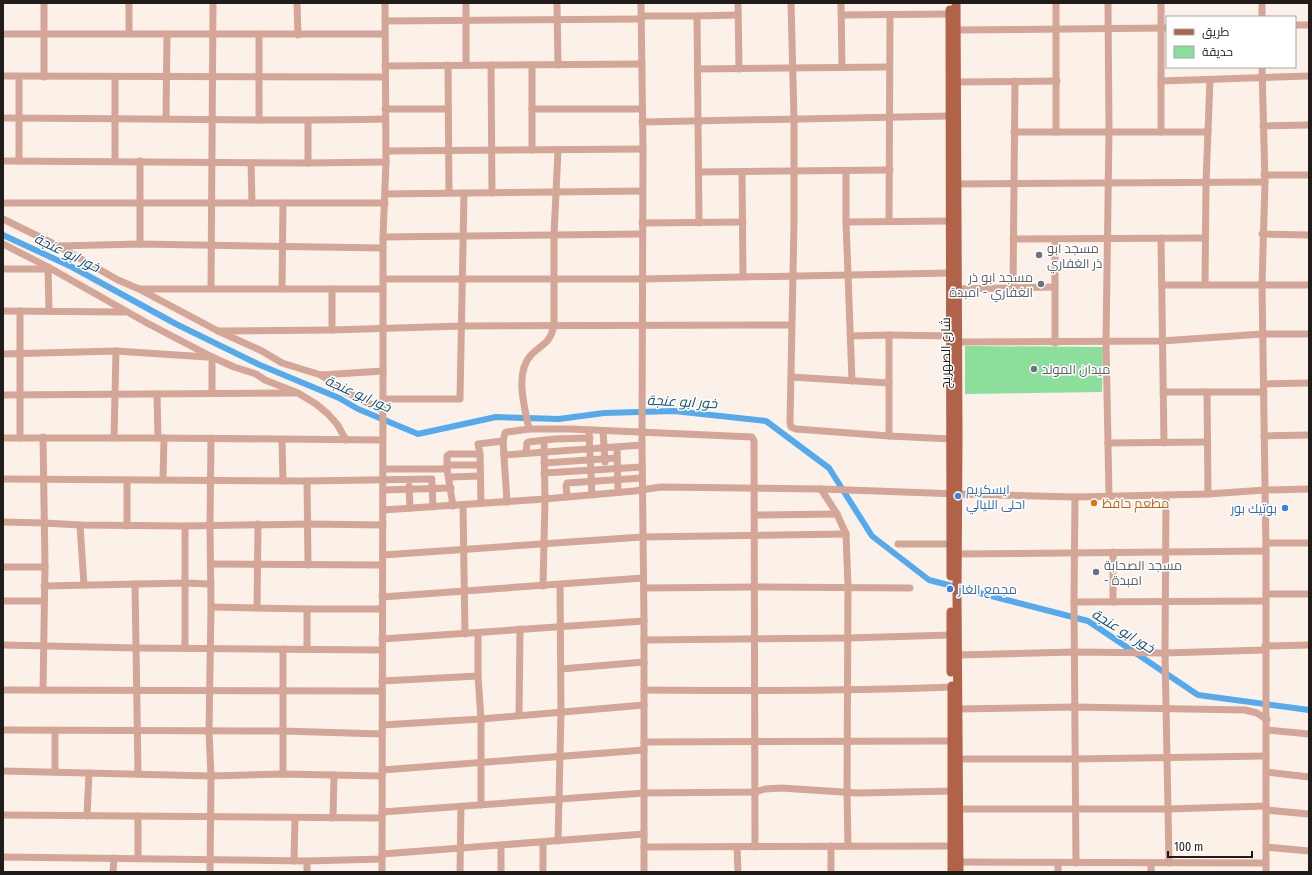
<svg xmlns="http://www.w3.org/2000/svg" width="1312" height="875" font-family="'Fira Sans Condensed',Cairo,sans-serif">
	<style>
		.green { fill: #8bdf9a }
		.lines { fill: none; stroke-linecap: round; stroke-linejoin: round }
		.canal { stroke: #54aaec; stroke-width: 6 }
		.minor { stroke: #d3a697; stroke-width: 7 }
		.major { stroke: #b16349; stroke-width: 9 }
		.worship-dot { fill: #6b7280; stroke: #fff; stroke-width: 1.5 }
		.shop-dot { fill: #3f7fe0; stroke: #fff; stroke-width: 1.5 }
		.food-dot { fill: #e8710a; stroke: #fff; stroke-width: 1.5 }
		.labels { text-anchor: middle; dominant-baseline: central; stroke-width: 3; stroke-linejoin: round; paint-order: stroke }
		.worship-label { font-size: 13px; fill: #5b616d; stroke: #fff; text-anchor: start }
		.street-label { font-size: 13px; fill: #201c19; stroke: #fff }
		.shop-label { font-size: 13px; fill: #366cbe; stroke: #fff; text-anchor: start }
		.food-label { font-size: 13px; fill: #c56008; stroke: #fff; text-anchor: start }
		.water-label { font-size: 14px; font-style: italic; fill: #11517c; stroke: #fff }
	</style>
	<rect width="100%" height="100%" fill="#fcf1e9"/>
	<!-- green -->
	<polygon class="green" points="965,346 1103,347 1102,392 965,394"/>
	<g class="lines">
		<!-- canal -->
		<polyline class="canal" points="3,235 72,267 176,324 260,365 339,398 358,409 418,434 496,417 559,419 604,413 674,411 766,421 829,468 872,536 929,580 1088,621 1198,695 1309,710"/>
		<!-- minor -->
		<g class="minor">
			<polyline points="44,3 44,77"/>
			<polyline points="129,3 129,34"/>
			<polyline points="297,3 298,35"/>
			<polyline points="557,3 558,65"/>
			<polyline points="641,3 643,149 642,445 644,621 644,872"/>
			<polyline points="738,3 739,69"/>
			<polyline points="791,3 794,118 794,223 790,423 791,427 796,429 889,436 951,439"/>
			<polyline points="841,3 842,67"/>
			<polyline points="1056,3 1056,132"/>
			<polyline points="1108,3 1109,132 1106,342 1109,496"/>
			<polyline points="1161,3 1161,132"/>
			<polyline points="841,15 950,14"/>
			<polyline points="641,16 697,16 699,223"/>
			<polyline points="697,16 738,15"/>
			<polyline points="1262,17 1262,3"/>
			<polyline points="385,21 641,19"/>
			<polyline points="1295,25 1309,25"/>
			<polyline points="956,30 1167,28"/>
			<polyline points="3,34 384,34"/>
			<polyline points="259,35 259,120"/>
			<polyline points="448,65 449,193"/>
			<polyline points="466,65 466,3"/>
			<polyline points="491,65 492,193"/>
			<polyline points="385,66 642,64"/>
			<polyline points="1262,67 1265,182 1262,285 1266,551 1266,872"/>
			<polyline points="698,69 889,67"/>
			<polyline points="3,76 385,77"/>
			<polyline points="19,77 19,161"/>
			<polyline points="115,77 115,161"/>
			<polyline points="1161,81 1309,76"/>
			<polyline points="956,82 1057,81"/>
			<polyline points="385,109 448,109"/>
			<polyline points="532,109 642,109"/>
			<path d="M3 118C130 118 258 122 385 119"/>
			<polyline points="166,118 167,35"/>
			<polyline points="642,122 950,116"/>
			<polyline points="1263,126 1309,125"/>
			<polyline points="1014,132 1208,132"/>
			<polyline points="532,150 532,65"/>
			<polyline points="386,151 643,149"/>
			<polyline points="3,161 308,163 386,162"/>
			<polyline points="140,161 140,244"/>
			<polyline points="251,163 252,203"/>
			<polyline points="308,163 308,121"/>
			<polyline points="846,171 846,222 852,381"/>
			<polyline points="699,172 890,170"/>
			<polyline points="742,172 743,277"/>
			<polyline points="1264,175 1309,175"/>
			<polyline points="957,184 1265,182"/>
			<polyline points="385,194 642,191"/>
			<polyline points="3,203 385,203"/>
			<polyline points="3,219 58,246 118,280 139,289 218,331 262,351 282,363 321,375 346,392 382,410"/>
			<polyline points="889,221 890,15"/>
			<polyline points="846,222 950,221"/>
			<polyline points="642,223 743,222"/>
			<polyline points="1262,234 1309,235"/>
			<polyline points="383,237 642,234"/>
			<polyline points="1161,238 1164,443"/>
			<polyline points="1013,239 1205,238"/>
			<polyline points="3,244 48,267 147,323 212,357 234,367 256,374 265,380 298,393 316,404 328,414 337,424 346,440"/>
			<polyline points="58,246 140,244 383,248"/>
			<polyline points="48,267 49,311"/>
			<polyline points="3,269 48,269"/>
			<polyline points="383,279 642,279 950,273"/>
			<polyline points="1162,285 1309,285"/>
			<polyline points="1205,285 1206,182 1210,80"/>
			<polyline points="211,288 213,3"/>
			<polyline points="1013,288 1015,81"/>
			<polyline points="141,289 383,289"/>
			<polyline points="282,289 283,203"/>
			<polyline points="957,289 1055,287"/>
			<polyline points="3,311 125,312"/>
			<polyline points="20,311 20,438"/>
			<polyline points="332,330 332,289"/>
			<polyline points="218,331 332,330 462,326 791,325"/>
			<polyline points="889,335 951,336"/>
			<polyline points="851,336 889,335 889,436"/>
			<polyline points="958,342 1162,341 1262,334 1309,334"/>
			<polyline points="1055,343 1055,239"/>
			<polyline points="3,354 116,351 207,357"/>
			<polyline points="212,357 212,393"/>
			<polyline points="321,375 383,371"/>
			<polyline points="791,377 889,383"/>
			<polyline points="1264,384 1309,383"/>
			<polyline points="1163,392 1264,392"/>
			<polyline points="1207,392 1208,494"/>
			<polyline points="157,394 158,438"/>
			<polyline points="3,395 294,393"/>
			<polyline points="383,399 460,399 464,193"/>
			<path d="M529 429C525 409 514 373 531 355 543 343 550 344 554 325V235L558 150"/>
			<polyline points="603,431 605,462"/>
			<polyline points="589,434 592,495"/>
			<polyline points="1264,436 1309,435"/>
			<polyline points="3,438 158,438 382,440"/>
			<polyline points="114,438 116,351"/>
			<polyline points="282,440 283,481"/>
			<polyline points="1108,443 1207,442"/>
			<polyline points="617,447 618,492"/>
			<polyline points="526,453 527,443 529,442 554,439 590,438"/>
			<polyline points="504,455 642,445"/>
			<polyline points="544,463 617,458"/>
			<polyline points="447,465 480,465"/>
			<polyline points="383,469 447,469"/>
			<polyline points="544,473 642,467"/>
			<polyline points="449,477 480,476"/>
			<polyline points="3,479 307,481 432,479"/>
			<polyline points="163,479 164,438"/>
			<polyline points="307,481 308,565"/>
			<polyline points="432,483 433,507"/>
			<polyline points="409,486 410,508"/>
			<polyline points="821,489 837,514 846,534 848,587 847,792 848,846"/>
			<polyline points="383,490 451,488"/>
			<polyline points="1166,495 1165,653 1169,863"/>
			<polyline points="567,497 566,486 567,483 642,478"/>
			<polyline points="1075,497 1074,602 1076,863"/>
			<polyline points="507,502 503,441 505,433 507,432 529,429 571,429 752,437 754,441 755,847"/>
			<polyline points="481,503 480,454 478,444 503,441"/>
			<polyline points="463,505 465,634"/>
			<polyline points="453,506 447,469 447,456 450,454 480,454"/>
			<polyline points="383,510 545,499 634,491 661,487 821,489 958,494 1075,497 1208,494 1265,490 1309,489"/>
			<polyline points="755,515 837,514"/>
			<polyline points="3,522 44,523 80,525 185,526 308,524 383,525"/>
			<polyline points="80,525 84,585"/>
			<polyline points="127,526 127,480"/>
			<polyline points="1266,543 1309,543"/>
			<polyline points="898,544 951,544"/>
			<polyline points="1113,552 1113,602"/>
			<polyline points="957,554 1266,551"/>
			<polyline points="383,555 642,537 846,534"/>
			<polyline points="211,564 382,565"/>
			<polyline points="3,567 45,567"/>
			<polyline points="135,584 138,773"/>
			<polyline points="44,586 185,583 211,584"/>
			<polyline points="543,586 545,499 544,440"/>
			<polyline points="644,588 755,587 910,588"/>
			<polyline points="1266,594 1309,594"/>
			<polyline points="382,597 643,578"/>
			<polyline points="3,601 44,601"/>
			<polyline points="1074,602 1266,601"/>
			<polyline points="211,607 307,609 382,609"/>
			<polyline points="257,608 258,524"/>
			<polyline points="307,609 307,649"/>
			<polyline points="478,633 478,676 481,719 481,805"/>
			<polyline points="382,639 644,621"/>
			<polyline points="644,640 848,638 951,635"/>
			<polyline points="3,645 136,648 382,650"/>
			<polyline points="1265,646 1309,645"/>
			<polyline points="185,648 185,526"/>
			<polyline points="283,649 283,774"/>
			<polyline points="958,655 1074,652 1165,653 1265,650"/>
			<polyline points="561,669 644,662"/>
			<polyline points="382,681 478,676"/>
			<polyline points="3,690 382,691"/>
			<polyline points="43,690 45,567 43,437"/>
			<path d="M644 690C747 691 849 691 952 687"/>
			<polyline points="958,709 1074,707 1245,710 1257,713 1267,720"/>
			<polyline points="519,715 520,629"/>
			<polyline points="382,725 481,719 644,705"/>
			<polyline points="3,730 282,731 382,734"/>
			<polyline points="1267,730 1309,734"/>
			<polyline points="644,742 952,741"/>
			<polyline points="959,759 1075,759 1266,756"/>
			<polyline points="382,770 644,750"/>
			<polyline points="3,771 211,776 283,774 382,776"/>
			<polyline points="55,772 55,731"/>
			<polyline points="1266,772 1309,777"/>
			<polyline points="959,809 1168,809 1266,806"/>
			<polyline points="1266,810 1309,814"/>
			<polyline points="382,812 644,793 755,792 765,789 781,788 858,793 952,791"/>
			<polyline points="3,815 382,818"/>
			<polyline points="87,816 89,773"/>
			<polyline points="138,816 138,858"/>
			<polyline points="333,818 334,775"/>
			<polyline points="558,841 561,712 560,585"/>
			<polyline points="543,843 543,872"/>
			<polyline points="831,846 831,872"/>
			<polyline points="644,847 953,846"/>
			<polyline points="737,847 738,872"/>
			<polyline points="1266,847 1309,851"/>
			<polyline points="382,854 644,834"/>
			<polyline points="3,857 307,861 382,859"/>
			<polyline points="294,861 295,818"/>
			<polyline points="959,862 1266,863"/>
			<polyline points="1058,863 1058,872"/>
			<polyline points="1151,863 1151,872"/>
			<polyline points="113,872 114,858"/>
			<polyline points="210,872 211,776 209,731 211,607 210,525 211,438"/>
			<polyline points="307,872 307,861"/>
			<polyline points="382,872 383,371 383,237 386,162 385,3"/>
			<polyline points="460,872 461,807"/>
			<polyline points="501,872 501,845"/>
		</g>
		<!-- major -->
		<g class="major">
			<polyline points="956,3 958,438 957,595 959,872"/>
			<polyline points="950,10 951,576"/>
			<polyline points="951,612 951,672"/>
			<polyline points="952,686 952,872"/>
		</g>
	</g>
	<!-- markers -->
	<g class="worship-dot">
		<circle cx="1039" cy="255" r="4"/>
		<circle cx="1041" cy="284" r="4"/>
		<circle cx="1034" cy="369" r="4"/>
		<circle cx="1096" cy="572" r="4"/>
	</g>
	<g class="shop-dot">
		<circle cx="958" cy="496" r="4"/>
		<circle cx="1285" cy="508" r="4"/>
		<circle cx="950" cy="589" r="4"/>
	</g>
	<circle class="food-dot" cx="1094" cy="503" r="4"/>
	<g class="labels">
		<!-- worship labels -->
		<g class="worship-label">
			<text x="1047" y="248">مسجد ابو<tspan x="1047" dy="15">ذر الغفاري</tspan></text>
			<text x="1033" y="277" text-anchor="end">مسجد ابو ذر<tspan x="1033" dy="15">الغفاري - امبدة</tspan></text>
			<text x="1042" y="369">ميدان المولد</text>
			<text x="1104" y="565">مسجد الصحابة<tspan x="1104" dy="15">- امبدة</tspan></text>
		</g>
		<!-- street labels -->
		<g class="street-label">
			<text transform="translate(945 353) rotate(-90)">شارع الصهريج</text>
		</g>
		<!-- shop labels -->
		<g class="shop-label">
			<text x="966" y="489">ايسكريم<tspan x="966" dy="15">احلى الليالي</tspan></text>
			<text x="1277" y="508" text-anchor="end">بوتيك بور</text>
			<text x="958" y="589">مجمع الغاز</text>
		</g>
		<!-- food labels -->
		<g class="food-label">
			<text x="1102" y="503">مطعم حافظ</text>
		</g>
		<!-- water labels -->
		<g class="water-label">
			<text transform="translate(67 253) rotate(26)">خور ابو عنجة</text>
			<text transform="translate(358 394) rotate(24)">خور ابو عنجة</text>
			<text transform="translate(682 402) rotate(3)">خور ابو عنجة</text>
			<text transform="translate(1123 631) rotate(32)">خور ابو عنجة</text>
		</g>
	</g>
	<!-- border -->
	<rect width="1312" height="875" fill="none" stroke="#201c19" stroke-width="8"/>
	<!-- legend -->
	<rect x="1166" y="16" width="130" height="52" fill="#ffffff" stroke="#a6a4a3"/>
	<rect x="1174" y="29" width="20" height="6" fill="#b16349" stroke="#a6a4a3"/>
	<text x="1202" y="36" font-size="12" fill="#201c19">طريق</text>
	<rect x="1174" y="46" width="20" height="12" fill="#8bdf9a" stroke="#a6a4a3"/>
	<text x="1202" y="56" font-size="12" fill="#201c19">حديقة</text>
	<!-- scale -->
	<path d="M1168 851v6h84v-6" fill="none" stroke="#201c19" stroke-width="2"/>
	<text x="1174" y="851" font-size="12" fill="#201c19" stroke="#ffffff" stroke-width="3" paint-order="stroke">100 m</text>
</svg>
